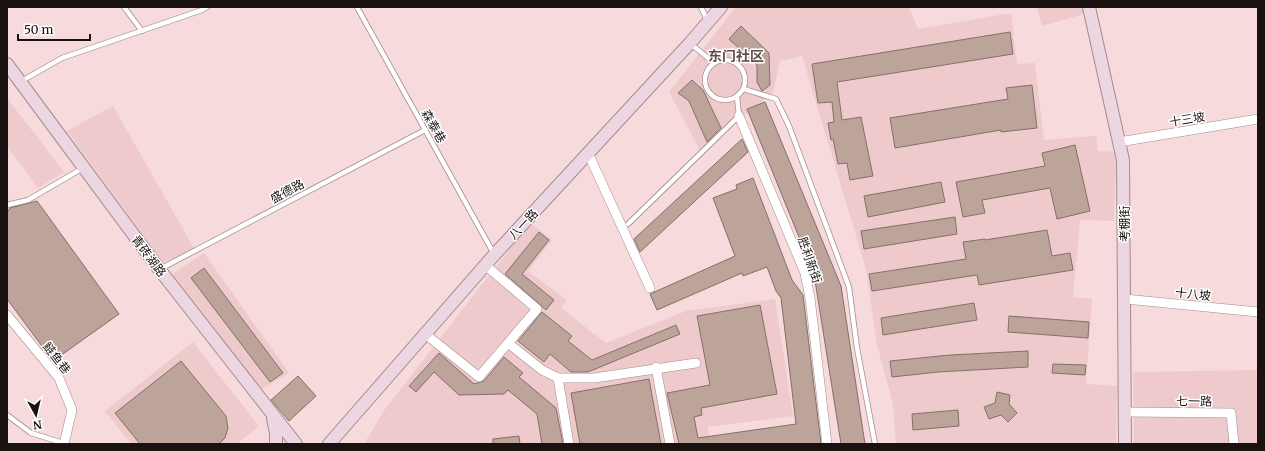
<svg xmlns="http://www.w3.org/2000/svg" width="1265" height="451" font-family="Merriweather,'Noto Sans SC',serif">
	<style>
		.built { fill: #efcacc }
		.building { fill: #bca49b; stroke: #856f67 }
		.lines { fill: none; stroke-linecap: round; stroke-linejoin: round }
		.lane-casing { stroke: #a58b8d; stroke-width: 6 }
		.street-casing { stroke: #a58b8d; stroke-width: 10 }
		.secondary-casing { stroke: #a58b8d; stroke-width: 14 }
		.lane { stroke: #fff; stroke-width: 4.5 }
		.street { stroke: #fff; stroke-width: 9 }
		.secondary { stroke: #ebd6e1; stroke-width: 12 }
		.labels { text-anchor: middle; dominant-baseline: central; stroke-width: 3; stroke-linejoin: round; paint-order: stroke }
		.street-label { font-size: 12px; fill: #1a1111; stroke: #fff }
		.quarter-label { font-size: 14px; font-weight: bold; fill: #624b4c; stroke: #fff }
	</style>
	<rect width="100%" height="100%" fill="#f6dadc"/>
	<!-- built -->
	<g class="built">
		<polygon points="736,7 909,7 918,29 1011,13 1017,64 1035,63 1044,140 1096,136 1098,151 1116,152 1114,221 1080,220 1073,297 1092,299 1086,384 1117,386 1116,444 896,444 893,404 877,345 866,269 802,56 780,61 773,93 700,150 669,92"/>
		<polygon points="1037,7 1082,7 1084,14 1042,26"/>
		<polygon points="7,98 64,172 38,188 7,146"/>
		<polygon points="113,106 195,250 163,262 67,131"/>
		<polygon points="530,223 552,240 528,271 567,300 561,308 606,343 686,311 775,299 793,416 708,427 710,444 364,444 385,409"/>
		<polygon points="204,253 289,373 257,392 171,275"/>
		<polygon points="193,342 259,426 237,444 131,444 105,411"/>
		<polygon points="1258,370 1258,444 1134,444 1133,372"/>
	</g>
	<!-- building -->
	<g class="building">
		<polygon points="741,26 769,53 770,85 762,91 757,82 757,65 729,39"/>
		<polygon points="1010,32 1013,54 837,82 842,120 861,117 873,176 850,180 847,163 838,164 833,139 831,140 828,123 834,122 832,102 818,103 812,64"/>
		<polygon points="692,80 703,90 721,128 707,142 689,101 678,93"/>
		<polygon points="1032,85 1037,128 1001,132 1001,130 895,148 890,118 1008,99 1006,88"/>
		<polygon points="765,102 841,286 865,444 841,444 814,274 747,109"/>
		<polygon points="742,139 748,152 640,252 634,239"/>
		<polygon points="1075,145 1090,211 1057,219 1050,188 982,200 985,213 963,217 956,182 1045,166 1042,153"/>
		<polygon points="753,178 792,280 803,295 821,444 679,444 667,393 710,385 697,316 760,305 777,394 701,408 702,415 694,417 698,438 796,424 781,298 776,291 767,267 743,276 742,273 657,310 650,294 735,256 713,198 737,189 736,185"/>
		<polygon points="941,182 945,202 868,217 864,196"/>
		<polygon points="37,201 119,314 53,361 7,299 7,212 10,208"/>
		<polygon points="955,217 957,234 864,249 861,231"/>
		<polygon points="1047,230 1052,256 1070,253 1073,270 979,285 977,275 872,291 869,274 966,259 963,242 985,239 985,240"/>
		<polygon points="539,232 549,240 522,274 554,300 546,310 505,274"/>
		<polygon points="204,268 283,373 270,382 191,278"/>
		<polygon points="974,303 977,320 883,335 881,318"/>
		<polygon points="542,312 572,336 568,341 592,360 676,325 680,334 588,372 571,372 550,354 544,362 518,341"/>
		<polygon points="1009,316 1089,322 1088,338 1008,332"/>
		<polygon points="1028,351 1028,367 938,372 892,377 890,361 950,355"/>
		<polygon points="439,353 474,384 484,381 504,357 523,373 519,377 556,408 563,444 542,444 537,414 508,390 504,394 459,395 434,372 416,392 409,386"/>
		<polygon points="181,361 226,416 228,428 225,438 219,444 140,444 115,413"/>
		<polygon points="1053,364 1086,365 1085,375 1052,373"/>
		<polygon points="298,376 316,396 289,421 271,400"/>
		<polygon points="649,379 661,444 580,444 571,393"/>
		<polygon points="997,392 1010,395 1009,404 1017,413 1008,422 1001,415 989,419 984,407 995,403"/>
		<polygon points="958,410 959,426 913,430 912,414"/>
		<polygon points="519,436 520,444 493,444 493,439"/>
	</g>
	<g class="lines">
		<!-- lane casing -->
		<g class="lane-casing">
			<g id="lane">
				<polyline points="124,7 142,31"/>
				<polyline points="357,7 494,254"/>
				<polyline points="701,7 707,20"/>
				<polyline points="691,44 714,63"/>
				<circle cx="725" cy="80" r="20"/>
				<polyline points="20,82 62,58 202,10 207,7"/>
				<polyline points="744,89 776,99 789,126 849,287 857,348 875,444"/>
				<polyline points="7,205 28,200 83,168"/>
				<polyline points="628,224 739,116 737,97"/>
				<polyline points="160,269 425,130"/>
				<polyline points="7,415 31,433 63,443"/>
			</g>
		</g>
		<!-- street casing -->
		<g class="street-casing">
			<g id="street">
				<polyline points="739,116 805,273 810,298 827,444"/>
				<polyline points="1119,142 1258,119"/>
				<polyline points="588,153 650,288"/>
				<polyline points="1125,299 1258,312"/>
				<polyline points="7,315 59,378 72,410 64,444"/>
				<polyline points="424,333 479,377 537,309 485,265"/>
				<polyline points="508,343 542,370 558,378 594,378 696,363"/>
				<polyline points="656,367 670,444"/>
				<polyline points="558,378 569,444"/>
				<polyline points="1126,412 1231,413 1234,444"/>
			</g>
		</g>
		<!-- secondary casing -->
		<g class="secondary-casing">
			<g id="secondary">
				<polyline points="1089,7 1123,160 1125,444"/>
				<polyline points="7,64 159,269 296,444"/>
				<polyline points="273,419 276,433 276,444"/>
				<polyline points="329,444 495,254 690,43 721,7"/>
			</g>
		</g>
		<!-- lane -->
		<use href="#lane" class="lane"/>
		<!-- street -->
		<use href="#street" class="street"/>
		<!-- secondary -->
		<use href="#secondary" class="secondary"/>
	</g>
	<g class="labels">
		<!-- street labels -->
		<g class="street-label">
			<text transform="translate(1187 119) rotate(-10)">十三坡</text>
			<text transform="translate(434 126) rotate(61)">森泰巷</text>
			<text transform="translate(287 191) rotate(-28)">盛德路</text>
			<text transform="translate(523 224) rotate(-47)">八一路</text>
			<text transform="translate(1124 224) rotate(-90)">考棚街</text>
			<text transform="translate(149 256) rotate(53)">青砖湖路</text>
			<text transform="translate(810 260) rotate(71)">胜利新街</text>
			<text transform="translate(1193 294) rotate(6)">十八坡</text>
			<text transform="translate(57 358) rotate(52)">鲢鱼巷</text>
			<text transform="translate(1194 401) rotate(1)">七一路</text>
		</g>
		<!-- quarter labels -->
		<g class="quarter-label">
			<text x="736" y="56">东门社区</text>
		</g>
	</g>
	<!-- border -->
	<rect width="1265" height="451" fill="none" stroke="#1a1111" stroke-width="16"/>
	<!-- north arrow -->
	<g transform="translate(36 415) rotate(172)" stroke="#ffffff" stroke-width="3" paint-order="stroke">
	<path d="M0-3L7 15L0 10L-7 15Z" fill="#1a1111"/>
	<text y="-6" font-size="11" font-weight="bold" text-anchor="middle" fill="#1a1111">N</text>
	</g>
	<!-- scale -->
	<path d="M18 34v6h72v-6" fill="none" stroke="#1a1111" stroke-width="2"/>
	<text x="24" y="34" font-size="12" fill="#1a1111" stroke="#ffffff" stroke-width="3" paint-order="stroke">50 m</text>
</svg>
